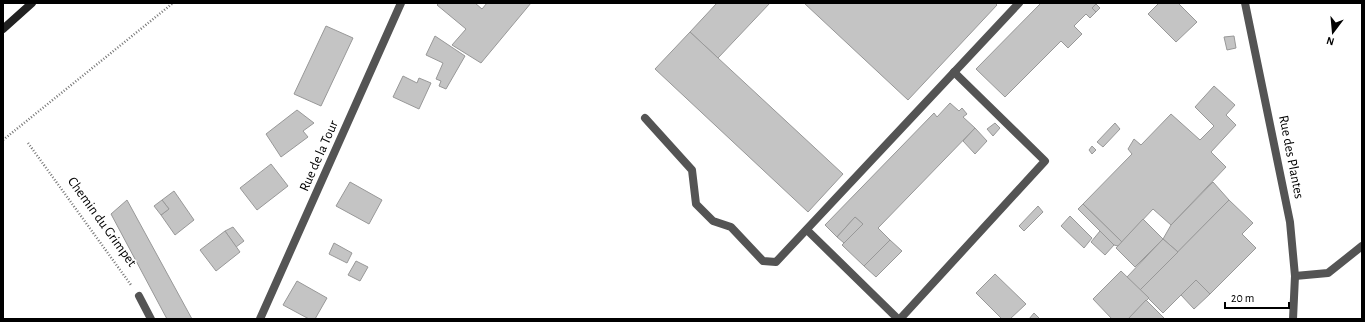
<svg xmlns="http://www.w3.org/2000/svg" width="1365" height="322" font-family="'Alegreya Sans',sans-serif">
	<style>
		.building { fill: #c4c4c4; stroke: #989898 }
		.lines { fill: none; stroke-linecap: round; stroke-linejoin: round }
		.path { stroke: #767676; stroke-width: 2.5; stroke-dasharray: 1 2; stroke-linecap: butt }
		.lane { stroke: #545454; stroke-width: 8 }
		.street { stroke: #545454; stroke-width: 8 }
		.secondary { stroke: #212121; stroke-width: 8 }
		.labels { text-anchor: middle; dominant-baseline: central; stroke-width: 3; stroke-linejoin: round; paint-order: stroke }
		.street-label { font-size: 14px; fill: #000; stroke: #fff }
	</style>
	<rect width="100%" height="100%" fill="#fff"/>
	<!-- building -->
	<g class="building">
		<polygon points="439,3 475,3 482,9 487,3 531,3 481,63 452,45 466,29 437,5"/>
		<polygon points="717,3 770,3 718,58 690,32"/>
		<polygon points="804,3 995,3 997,5 908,100"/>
		<polygon points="1041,3 1095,3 1096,4 1092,8 1096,12 1090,18 1086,14 1074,26 1082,34 1068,48 1061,41 1005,97 976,69"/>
		<polygon points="1159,3 1178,3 1197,22 1176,42 1148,14"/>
		<polygon points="1096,4 1100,8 1096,12 1092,8"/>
		<polygon points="326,26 353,38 321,106 294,94"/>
		<polygon points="690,32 843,174 808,212 655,69"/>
		<polygon points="435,36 465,56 446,89 439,86 441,81 436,79 443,63 426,55"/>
		<polygon points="1234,36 1236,48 1227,50 1224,37"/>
		<polygon points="403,76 417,83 419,78 431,83 419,109 393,97"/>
		<polygon points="1214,86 1235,105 1226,115 1236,125 1211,152 1226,167 1171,225 1153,209 1122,242 1083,204 1132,154 1128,149 1134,139 1141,145 1171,114 1200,140 1214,126 1195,107"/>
		<polygon points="950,103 959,111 962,108 967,114 963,117 975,128 878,228 890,240 864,266 842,245 863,224 855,217 837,237 825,225 934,113 937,117"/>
		<polygon points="297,110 314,123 303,131 308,137 281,157 266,134"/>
		<polygon points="995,123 1000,128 993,136 987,129"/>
		<polygon points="1115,123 1120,129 1103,147 1097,142"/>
		<polygon points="975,128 987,141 975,154 963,141"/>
		<polygon points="1092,146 1096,150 1092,154 1089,150"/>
		<polygon points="271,164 288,186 257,210 240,188"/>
		<polygon points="350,182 382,200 369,224 336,206"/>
		<polygon points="1213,182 1229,200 1178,252 1163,239 1171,225"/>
		<polygon points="174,191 194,220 175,235 161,215 169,209 162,200"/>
		<polygon points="127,200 192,319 167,319 111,214"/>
		<polygon points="162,200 169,209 161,215 154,206"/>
		<polygon points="1229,200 1253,223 1242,234 1256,248 1210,294 1196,280 1163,313 1140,290"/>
		<polygon points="1083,204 1122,242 1118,246 1114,245 1078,209"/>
		<polygon points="1038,206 1043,212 1024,231 1019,226"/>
		<polygon points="1070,216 1092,238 1084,248 1061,226"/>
		<polygon points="855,217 863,224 844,243 837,237"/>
		<polygon points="1143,219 1163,239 1135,267 1116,248"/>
		<polygon points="233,227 244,241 236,247 225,231"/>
		<polygon points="225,231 240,252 216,271 200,250"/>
		<polygon points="1100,231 1114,245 1105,255 1091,242"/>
		<polygon points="1163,239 1178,252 1140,290 1127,277"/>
		<polygon points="890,240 902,251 876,277 864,266"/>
		<polygon points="334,243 352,253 347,263 329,254"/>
		<polygon points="356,261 368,267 360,281 348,275"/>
		<polygon points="1121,271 1149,298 1128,319 1112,319 1093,299"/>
		<polygon points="995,274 1026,304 1010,319 1002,319 976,293"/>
		<polygon points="1196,280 1210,294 1194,309 1181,295"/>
		<polygon points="297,281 327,298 315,319 309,319 283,305"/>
		<polygon points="1146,300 1165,319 1128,319"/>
		<polygon points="1034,313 1040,319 1029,319"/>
	</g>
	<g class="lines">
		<!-- path -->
		<g class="path">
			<polyline points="3,140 173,3"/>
			<polyline points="28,143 131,285"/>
		</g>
		<!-- lane -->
		<g class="lane">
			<polyline points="645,118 692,170 696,204 713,221 731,227 763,261 776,262 1019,3"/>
			<polyline points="807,230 898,319"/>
			<polyline points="1295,276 1328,273 1362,246"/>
			<polyline points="900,319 1045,161 954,72"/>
		</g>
		<!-- street -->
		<g class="street">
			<polyline points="1245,3 1290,222 1295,276 1293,319"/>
			<polyline points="139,296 151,319"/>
			<polyline points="260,319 401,3"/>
		</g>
		<!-- secondary -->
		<polyline class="secondary" points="3,29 32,3"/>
	</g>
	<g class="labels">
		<!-- street labels -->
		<g class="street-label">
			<text transform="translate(319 156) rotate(-66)">Rue de la Tour</text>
			<text transform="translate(1291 157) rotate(79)">Rue des Plantes</text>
			<text transform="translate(102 222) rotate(54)">Chemin du Grimpet</text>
		</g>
	</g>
	<!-- border -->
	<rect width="1365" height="322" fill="none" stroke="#000000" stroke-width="8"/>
	<!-- north arrow -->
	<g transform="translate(1333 32) rotate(196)" stroke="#ffffff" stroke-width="3" paint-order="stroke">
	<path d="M0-3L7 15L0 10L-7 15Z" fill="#000000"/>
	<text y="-6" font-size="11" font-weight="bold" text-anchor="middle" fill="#000000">N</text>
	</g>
	<!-- scale -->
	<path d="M1225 302v6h64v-6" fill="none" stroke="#000000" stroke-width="2"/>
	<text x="1231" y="302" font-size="12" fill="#000000" stroke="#ffffff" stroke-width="3" paint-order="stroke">20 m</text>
</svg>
